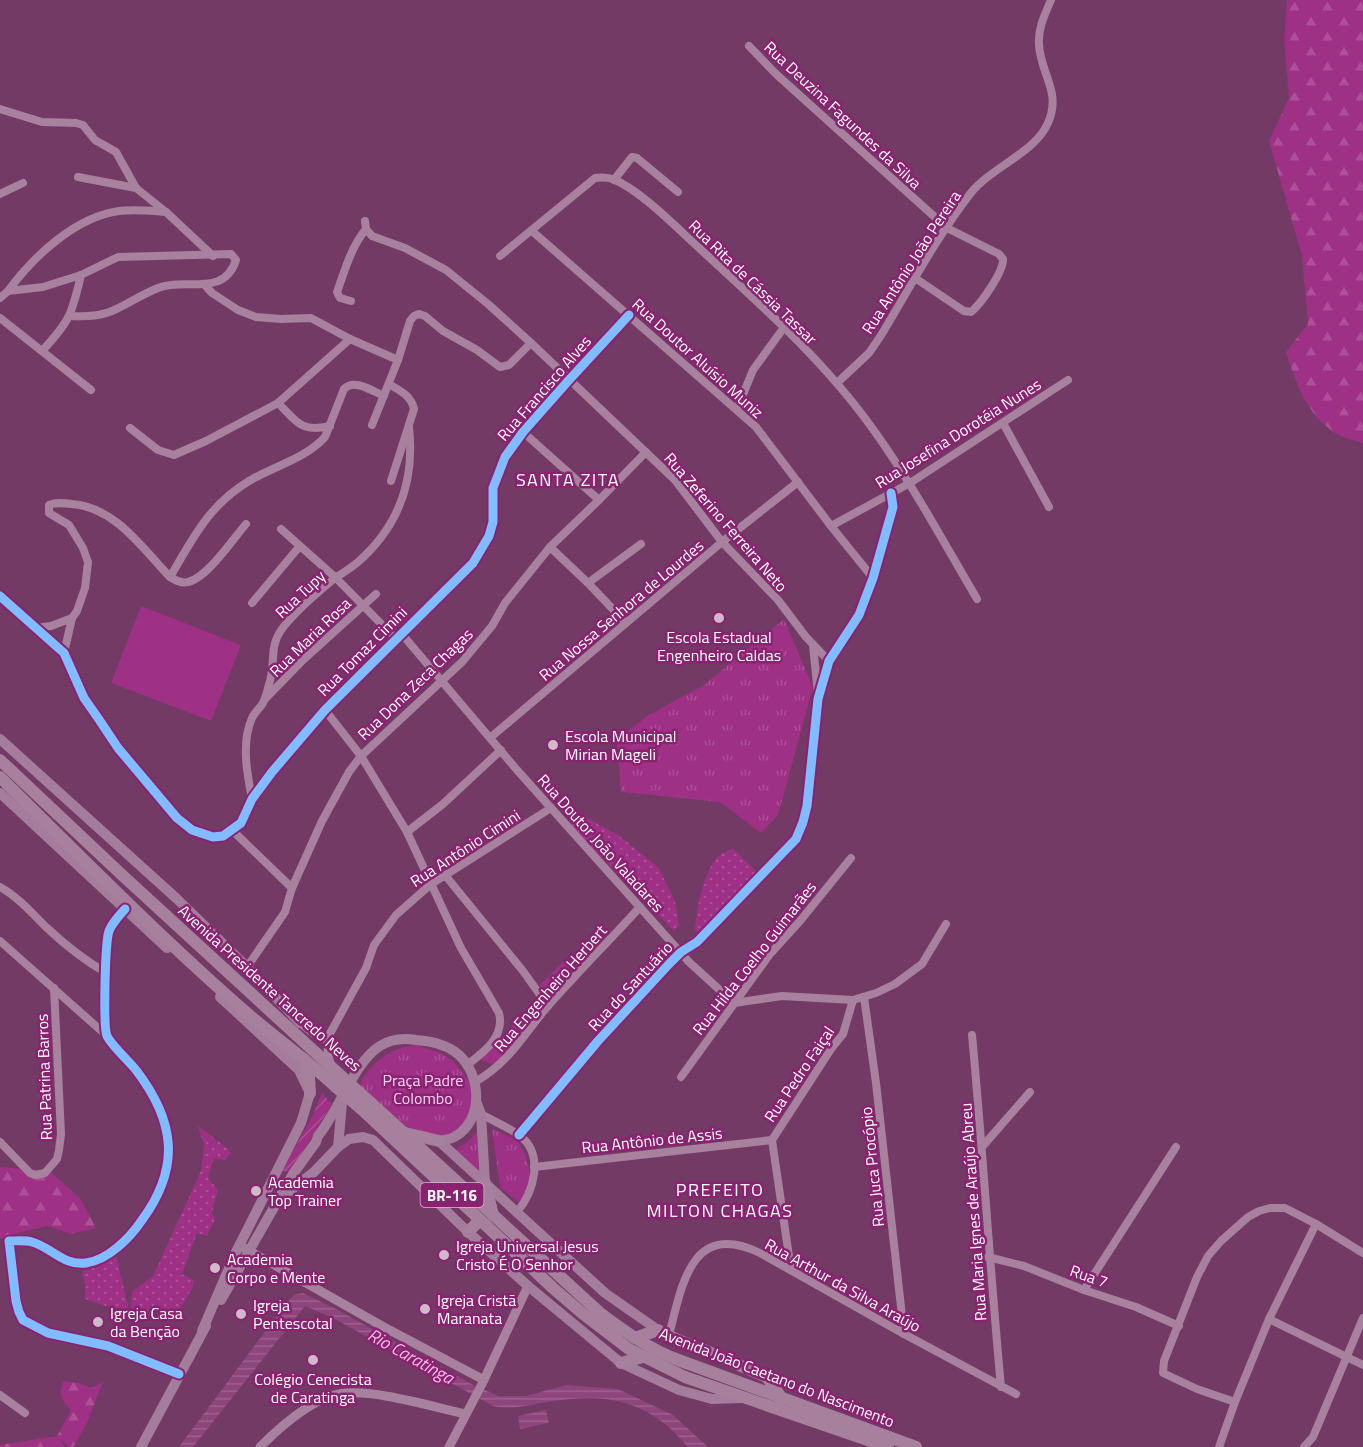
<svg xmlns="http://www.w3.org/2000/svg" width="1363" height="1447" font-family="'Titillium Web',sans-serif">
	<style>
		.grass { fill: url(#grass-dots) }
		.forest { fill: url(#forest-firs) }
		.park { fill: url(#park-tufts) }
		.garden { fill: url(#garden-furrows) }
		.pitch { fill: #9e3085 }
		.water { fill: url(#water-rules) }
		.lines { fill: none; stroke-linecap: round; stroke-linejoin: round }
		.minor { stroke: #a8819e; stroke-width: 8 }
		.tertiary { stroke: #a8819e; stroke-width: 9 }
		.secondary { stroke: #a37d9b; stroke-width: 10 }
		.trunk { stroke: #a6809d; stroke-width: 12 }
		.trunk-bridge { stroke: #a6809d; stroke-width: 12 }
		.cycleway-casing { stroke: #8b2271; stroke-width: 13 }
		.cycleway { stroke: #80bcff; stroke-width: 9 }
		.poi-dot { fill: #cebac9; stroke: #8b2271; stroke-width: 2 }
		.labels { text-anchor: middle; dominant-baseline: central; stroke-width: 5; stroke-linejoin: round; paint-order: stroke }
		.shield { fill: #8b2271; stroke: #dcbdd4; stroke-width: 1.5 }
		.shield-label { font-size: 15px; font-weight: bold; fill: #fff }
		.street-label { font-size: 16px; fill: #fff; stroke: #8b2271 }
		.poi-label { font-size: 16px; fill: #fff; stroke: #8b2271; text-anchor: start }
		.park-label { font-size: 16px; fill: #f8d4f0; stroke: #8b2271 }
		.neighbourhood-label { font-size: 18px; letter-spacing: 1.5px; fill: #fff; stroke: #8b2271 }
		.water-label { font-size: 18px; font-style: italic; fill: #f2bbe6; stroke: #8b2271 }
	</style>
	<defs>
		<pattern id="grass-dots" width="8" height="8" patternUnits="userSpaceOnUse" patternTransform="scale(1.5)"><rect width="8" height="8" fill="#9e3085"/><path d="M2 2h.1M6 6h.1" fill="none" stroke="#ad4f97" stroke-width="1.8" stroke-linecap="round"/></pattern>
		<pattern id="forest-firs" width="22" height="20" patternUnits="userSpaceOnUse" patternTransform="scale(1.5)"><rect width="22" height="20" fill="#9e3085"/><path d="M5 1l3.5 6h-7zM16 11l3.5 6h-7z" fill="#ad4f97"/></pattern>
		<pattern id="park-tufts" width="24" height="20" patternUnits="userSpaceOnUse" patternTransform="scale(1.5)"><rect width="24" height="20" fill="#9e3085"/><path d="M3 7l-1-3M5 7V3M7 7l1-3M15 17l-1-3M17 17v-4M19 17l1-3" fill="none" stroke="#ad4f97"/></pattern>
		<pattern id="garden-furrows" width="10" height="10" patternUnits="userSpaceOnUse" patternTransform="scale(1.5)"><rect width="10" height="10" fill="#9e3085"/><path d="M-1 1l2-2M0 10L10 0M9 11l2-2" fill="none" stroke="#ad4f97"/></pattern>
		<pattern id="water-rules" width="6" height="5" patternUnits="userSpaceOnUse" patternTransform="scale(1.5)"><rect width="6" height="5" fill="#8d457c"/><path d="M0 2.5h6" fill="none" stroke="#9e6190"/></pattern>
	</defs>
	<rect width="100%" height="100%" fill="#733a65"/>
	<!-- grass -->
	<g class="grass">
		<polygon points="582,815 621,837 659,868 675,901 679,925 674,931 568,823"/>
		<path d="M733 849 757 872 701 934 695 931C696 911 704 867 720 855 723 852 729 850 733 849Z"/>
		<polygon points="198,1126 227,1148 231,1153 225,1160 213,1159 208,1178 218,1190 212,1212 215,1219 207,1236 197,1233 182,1274 194,1280 193,1287 176,1315 151,1306 143,1321 133,1318 131,1314 132,1292 153,1276 201,1171 204,1145"/>
		<polygon points="116,1256 130,1314 85,1299 85,1285 82,1271 91,1269"/>
	</g>
	<!-- forest -->
	<g class="forest">
		<path d="M1287 0H1363V443C1355 440 1344 438 1337 434 1307 416 1296 383 1286 352L1308 324 1302 256 1269 141 1289 98 1284 40Z"/>
		<polygon points="0,1167 49,1171 80,1198 96,1228 71,1234 48,1226 21,1232 0,1239"/>
		<path d="M64 1381 78 1383 91 1388 103 1382 87 1423 73 1447H69L60 1439 65 1447H0V1445L57 1436 71 1410C62 1400 57 1394 64 1381Z"/>
	</g>
	<!-- park -->
	<g class="park">
		<polygon points="784,619 813,687 778,815 761,833 720,802 621,792 617,740 647,716 704,685"/>
		<polygon points="536,1000 540,1017 500,1063 493,1064 481,1060"/>
		<path d="M416 1045 443 1054 454 1062 469 1081 474 1101 460 1137 416 1134 371 1105 360 1083C373 1061 390 1048 416 1045Z"/>
		<polygon points="481,1128 485,1177 455,1150 466,1143"/>
		<polygon points="492,1129 513,1138 519,1143 525,1154 531,1178 520,1204 500,1187"/>
	</g>
	<!-- garden -->
	<polygon class="garden" points="322,1093 332,1104 290,1172 282,1171 313,1115"/>
	<!-- pitch -->
	<g class="pitch">
		<polygon points="141,606 241,645 211,721 111,683"/>
		<polygon points="563,962 579,979 560,998 550,996 539,986"/>
	</g>
	<!-- water -->
	<g class="water">
		<path d="M303 1293 336 1309 475 1386 499 1396H526L566 1385 618 1389 673 1415 708 1447H688C680 1439 673 1430 665 1424 629 1395 591 1395 548 1402 529 1405 511 1410 493 1406L333 1318 305 1306 193 1447H179L288 1301 294 1295Z"/>
		<polygon points="546,1410 549,1423 520,1429 518,1416"/>
	</g>
	<g class="lines">
		<!-- minor -->
		<g class="minor">
			<path d="M749 46 776 74 947 228 999 254 1003 259C1004 271 981 304 971 312L964 311 915 278"/>
			<polyline points="0,109 42,122 76,123 83,125 95,140 116,152 136,188 166,212 213,256"/>
			<polyline points="78,177 136,188"/>
			<polyline points="614,180 632,157 637,158 678,192"/>
			<polyline points="0,194 23,183"/>
			<polyline points="365,221 366,229 372,236 405,248 446,270 488,304 531,343 675,480 722,542 778,600 806,637 829,661"/>
			<polyline points="532,231 756,427 831,526 873,578"/>
			<path d="M500 256 595 178C602 177 606 177 613 179 640 190 676 227 698 247 761 305 825 361 875 432 913 485 944 543 977 599"/>
			<polyline points="204,284 212,293 238,310 256,317 281,319 311,318 350,339 398,360"/>
			<path d="M8 291C33 257 75 217 119 211 135 209 151 211 166 212"/>
			<path d="M0 298 8 291 43 287 81 275 118 257 231 254 236 260C224 298 185 277 158 288 121 303 116 319 71 316"/>
			<path d="M351 301 340 298 337 292C345 270 351 247 366 229"/>
			<polyline points="0,318 91,390"/>
			<path d="M42 351C70 321 72 314 81 275"/>
			<path d="M837 383 869 353 880 337C909 289 936 238 970 194 991 167 1035 153 1048 123 1062 91 1040 74 1039 44 1038 28 1045 14 1051 0"/>
			<path d="M389 384C400 391 411 395 414 409L391 481"/>
			<polyline points="278,403 350,339"/>
			<polyline points="737,409 753,370 785,326"/>
			<polyline points="1003,423 1049,507"/>
			<polyline points="372,425 398,360 410,321 414,316 419,314 425,316 443,331 477,350 500,367 509,365 531,343"/>
			<path d="M130 428 158 450 174 455 206 441 278 403C297 422 301 433 330 426"/>
			<polyline points="523,432 599,500"/>
			<polyline points="831,526 910,483 1068,380"/>
			<polyline points="281,529 336,578 395,638"/>
			<polyline points="550,547 588,583 626,623"/>
			<path d="M170 577C175 580 181 584 188 582 207 578 233 539 246 524"/>
			<polyline points="588,583 641,544"/>
			<polyline points="0,596 64,653 84,698 98,718 118,748 177,818 192,830 213,837 223,836 241,823 252,799 272,772 325,710 473,563 489,536 493,522 493,488 505,457 523,432 569,380 629,315"/>
			<polyline points="252,603 299,547"/>
			<polyline points="35,628 51,626 72,618"/>
			<polyline points="401,633 517,770 689,962 734,1003"/>
			<polyline points="813,645 818,694"/>
			<path d="M64 653 72 618 77 611 85 588 88 562 83 548 69 525 49 513V505C56 502 64 503 72 504 115 507 142 548 170 577 193 538 209 505 249 481 274 466 305 459 325 437L344 389C354 378 372 391 384 396"/>
			<polyline points="265,699 303,660 376,594"/>
			<path d="M325 710 361 756 407 832 461 948 499 1013C505 1037 484 1052 467 1065"/>
			<polyline points="491,737 722,542 798,482"/>
			<path d="M252 799C247 773 241 743 252 718 255 712 260 708 263 703 266 697 268 688 270 681 276 659 268 645 285 625 299 608 318 592 335 578 343 573 351 568 358 562 399 526 415 480 409 427"/>
			<polyline points="233,831 292,888"/>
			<polyline points="407,832 443,804 501,750"/>
			<polyline points="445,875 523,971 548,1006"/>
			<path d="M0 887C18 897 31 912 46 927 63 943 84 960 105 972"/>
			<path d="M125 909C119 916 112 923 109 931 105 943 103 1027 107 1036 112 1046 128 1060 136 1070 175 1121 181 1167 142 1220 130 1238 108 1260 86 1263 63 1266 51 1247 32 1242 25 1240 17 1241 9 1241L16 1301 19 1312 23 1320 48 1333 108 1346 179 1374"/>
			<polyline points="0,941 106,1035"/>
			<polyline points="247,967 285,912 292,888 322,821 349,772 361,756 462,662 492,626 505,603 550,547 599,500 646,452"/>
			<polyline points="864,997 876,1083 904,1334"/>
			<polyline points="734,1003 782,996 853,1000 876,993 895,984 922,964 946,924"/>
			<polyline points="300,1023 314,1034 327,1039"/>
			<path d="M972 1035C983 1152 990 1270 1001 1387"/>
			<polyline points="331,1065 328,1054 327,1039 366,968 374,945 396,915 430,885 551,808"/>
			<polyline points="681,1077 770,954 800,921 851,858"/>
			<path d="M475 1082C510 1062 523 1035 548 1006 578 972 610 940 640 907"/>
			<path d="M481 1114C493 1121 508 1127 519 1135 545 1154 534 1192 517 1212"/>
			<polyline points="519,1135 598,1041 669,964 681,952 697,942 796,839 803,822 807,806 818,699 829,661 859,615 873,578 893,507 891,493"/>
			<polyline points="0,1142 30,1173 35,1175 45,1173 57,1159 59,1150 61,1134 54,988"/>
			<polyline points="982,1147 1030,1092"/>
			<polyline points="534,1167 772,1140"/>
			<polyline points="988,1257 1024,1266 1084,1290 1136,1307 1179,1326"/>
			<polyline points="791,1270 772,1140 831,1049 843,1034 853,1000"/>
			<polyline points="1084,1290 1176,1147"/>
			<polyline points="1269,1319 1363,1365"/>
			<path d="M669 1335C682 1285 691 1220 760 1253L904 1334 1016 1394"/>
			<polyline points="0,1395 25,1413"/>
			<polyline points="1235,1402 1197,1389 1163,1373 1164,1361 1197,1277 1208,1256 1221,1241 1248,1217 1259,1211 1270,1208 1285,1208 1316,1224 1363,1253"/>
			<polyline points="1219,1447 1235,1402 1269,1319 1316,1224"/>
			<polyline points="1304,1447 1313,1437 1363,1318"/>
		</g>
		<!-- tertiary -->
		<g class="tertiary">
			<polyline points="239,1245 382,1326 484,1380"/>
			<path d="M260 1447C280 1427 311 1399 339 1394 372 1388 433 1407 466 1414"/>
			<polyline points="449,1447 482,1384 528,1286"/>
		</g>
		<!-- secondary -->
		<g class="secondary">
			<polyline points="0,739 176,898 247,967 300,1023"/>
			<polyline points="0,793 167,948"/>
			<polyline points="476,1101 481,1114 485,1183"/>
			<polyline points="439,1141 605,1293 658,1330 704,1350"/>
			<polyline points="338,1147 342,1103"/>
			<polyline points="282,1197 314,1172 338,1147 349,1139 363,1137 373,1140 468,1232 528,1286 621,1363 679,1390 712,1399 743,1398"/>
			<path d="M221 1300 293 1174 316 1142 318 1136C339 1111 354 1062 380 1046 391 1039 404 1038 416 1040 430 1041 448 1045 459 1055 481 1075 484 1119 456 1136 452 1139 444 1140 439 1141"/>
			<polyline points="202,1331 236,1252 301,1123 310,1093 299,1070 220,997"/>
			<polyline points="141,1447 206,1326"/>
		</g>
		<!-- trunk -->
		<g class="trunk">
			<polyline points="0,760 121,874 341,1076"/>
			<path d="M0 777C81 857 162 939 248 1014 277 1039 308 1061 336 1087"/>
			<polyline points="304,1059 309,1077 310,1093"/>
			<path d="M371 1103 600 1313C625 1332 651 1350 681 1361L916 1447"/>
			<polyline points="367,1114 553,1288 582,1313 629,1349 685,1377 888,1447"/>
			<polyline points="405,1133 439,1141"/>
			<polyline points="485,1183 493,1215"/>
			<polyline points="468,1232 480,1220"/>
			<polyline points="635,1338 658,1330"/>
			<polyline points="704,1350 767,1377 782,1399"/>
			<polyline points="621,1363 643,1357"/>
		</g>
		<!-- trunk-bridge -->
		<g class="trunk-bridge">
			<polyline points="341,1076 371,1103"/>
			<polyline points="336,1087 367,1114"/>
		</g>
		<!-- cycleway casing -->
		<g class="cycleway-casing">
			<g id="cycleway">
				<polyline points="0,596 64,653 84,698 98,718 118,748 177,818 192,830 213,837 223,836 241,823 252,799 272,772 325,710 473,563 489,536 493,522 493,488 505,457 523,432 569,380 629,315"/>
				<path d="M125 909C119 916 112 923 109 931 105 943 103 1027 107 1036 112 1046 128 1060 136 1070 175 1121 181 1167 142 1220 130 1238 108 1260 86 1263 63 1266 51 1247 32 1242 25 1240 17 1241 9 1241L16 1301 19 1312 23 1320 48 1333 108 1346 179 1374"/>
				<polyline points="519,1135 598,1041 669,964 681,952 697,942 796,839 803,822 807,806 818,699 829,661 859,615 873,578 893,507 891,493"/>
			</g>
		</g>
		<!-- cycleway -->
		<use href="#cycleway" class="cycleway"/>
	</g>
	<!-- markers -->
	<g class="poi-dot">
		<circle cx="719" cy="618" r="6"/>
		<circle cx="553" cy="745" r="6"/>
		<circle cx="256" cy="1191" r="6"/>
		<circle cx="444" cy="1255" r="6"/>
		<circle cx="215" cy="1268" r="6"/>
		<circle cx="425" cy="1309" r="6"/>
		<circle cx="241" cy="1314" r="6"/>
		<circle cx="98" cy="1322" r="6"/>
		<circle cx="313" cy="1360" r="6"/>
	</g>
	<g class="labels">
		<!-- shield labels -->
		<rect class="shield" x="420.5" y="1183" width="63" height="24" rx="4.5"/>
		<g class="shield-label">
			<text x="452" y="1195">BR-116</text>
		</g>
		<!-- street labels -->
		<g class="street-label">
			<text transform="translate(843 115) rotate(43)">Rua Deuzina Fagundes da Silva</text>
			<text transform="translate(911 262) rotate(-57)">Rua Antônio João Pereira</text>
			<text transform="translate(753 282) rotate(44)">Rua Rita de Cássia Tassar</text>
			<text transform="translate(698 358) rotate(42)">Rua Doutor Aluísio Muniz</text>
			<text transform="translate(544 388) rotate(-49)">Rua Francisco Alves</text>
			<text transform="translate(958 433) rotate(-32)">Rua Josefina Dorotéia Nunes</text>
			<text transform="translate(726 522) rotate(49)">Rua Zeferino Ferreira Neto</text>
			<text transform="translate(300 594) rotate(-43)">Rua Tupy</text>
			<text transform="translate(621 610) rotate(-40)">Rua Nossa Senhora de Lourdes</text>
			<text transform="translate(310 637) rotate(-44)">Rua Maria Rosa</text>
			<text transform="translate(362 651) rotate(-45)">Rua Tomaz Cimini</text>
			<text transform="translate(415 684) rotate(-44)">Rua Dona Zeca Chagas</text>
			<text transform="translate(601 843) rotate(48)">Rua Doutor João Valadares</text>
			<text transform="translate(465 848) rotate(-33)">Rua Antônio Cimini</text>
			<text transform="translate(754 958) rotate(-52)">Rua Hilda Coelho Guimarães</text>
			<text transform="translate(630 986) rotate(-47)">Rua do Santuário</text>
			<text transform="translate(270 988) rotate(42)">Avenida Presidente Tancredo Neves</text>
			<text transform="translate(550 988) rotate(-49)">Rua Engenheiro Herbert</text>
			<text transform="translate(799 1074) rotate(-56)">Rua Pedro Faiçal</text>
			<text transform="translate(44 1077) rotate(-92)">Rua Patrina Barros</text>
			<text transform="translate(652 1140) rotate(-6)">Rua Antônio de Assis</text>
			<text transform="translate(872 1167) rotate(-96)">Rua Juca Procópio</text>
			<text transform="translate(973 1212) rotate(-94)">Rua Maria Ignes de Araújo Abreu</text>
			<text transform="translate(1089 1276) rotate(19)">Rua 7</text>
			<text transform="translate(843 1285) rotate(29)">Rua Arthur da Silva Araújo</text>
			<text transform="translate(777 1377) rotate(21)">Avenida João Caetano do Nascimento</text>
		</g>
		<!-- poi labels -->
		<g class="poi-label">
			<text x="719" y="637" text-anchor="middle">Escola Estadual<tspan x="719" dy="18">Engenheiro Caldas</tspan></text>
			<text x="565" y="736">Escola Municipal<tspan x="565" dy="18">Mirian Mageli</tspan></text>
			<text x="268" y="1182">Academia<tspan x="268" dy="18">Top Trainer</tspan></text>
			<text x="456" y="1246">Igreja Universal Jesus<tspan x="456" dy="18">Cristo É O Senhor</tspan></text>
			<text x="227" y="1259">Academia<tspan x="227" dy="18">Corpo e Mente</tspan></text>
			<text x="437" y="1300">Igreja Cristã<tspan x="437" dy="18">Maranata</tspan></text>
			<text x="253" y="1305">Igreja<tspan x="253" dy="18">Pentescotal</tspan></text>
			<text x="110" y="1313">Igreja Casa<tspan x="110" dy="18">da Benção</tspan></text>
			<text x="313" y="1379" text-anchor="middle">Colégio Cenecista<tspan x="313" dy="18">de Caratinga</tspan></text>
		</g>
		<!-- park labels -->
		<g class="park-label">
			<text x="423" y="1080">Praça Padre<tspan x="423" dy="18">Colombo</tspan></text>
		</g>
		<!-- neighbourhood labels -->
		<g class="neighbourhood-label">
			<text x="568" y="479">SANTA ZITA</text>
			<text x="720" y="1189">PREFEITO<tspan x="720" dy="21">MILTON CHAGAS</tspan></text>
		</g>
		<!-- water labels -->
		<g class="water-label">
			<text transform="translate(411 1356) rotate(29)">Rio Caratinga</text>
		</g>
	</g>
</svg>
